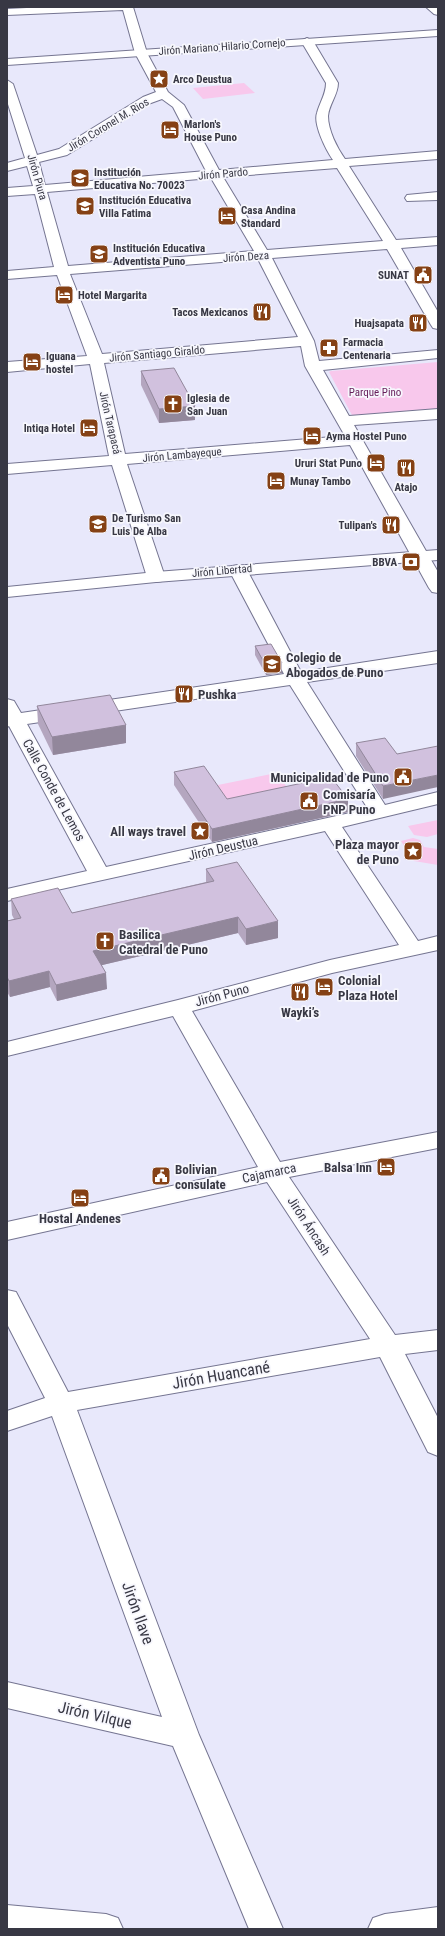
<svg xmlns="http://www.w3.org/2000/svg" width="445" height="1936" font-family="'Roboto Condensed',sans-serif">
	<style>
		.green { fill: #f8c8ec }
		.lines { fill: none; stroke-linecap: round; stroke-linejoin: round }
		.street-casing { stroke: #757591; stroke-width: 2 }
		.secondary-casing { stroke: #757591; stroke-width: 2 }
		.street { fill: #fff; fill-rule: evenodd }
		.secondary { fill: #fff; fill-rule: evenodd }
		.wall { fill: #b4a6bf }
		.shaded-wall { fill: #92879b }
		.building { fill: #d1c1de; stroke: #92879b }
		.labels { text-anchor: middle; dominant-baseline: central; stroke-width: 3.5; stroke-linejoin: round; paint-order: stroke }
		.far-street-label { font-size: 11px; fill: #383844; stroke: #f7f7fd }
		.far-poi-label { font-size: 11px; font-weight: bold; fill: #383844; stroke: #f7f7fd; text-anchor: start }
		.far-park-label { font-size: 11px; fill: #661d5a; stroke: #f7f7fd }
		.poi-label { font-size: 13px; font-weight: bold; fill: #383844; stroke: #f7f7fd; text-anchor: start }
		.street-label { font-size: 13px; fill: #383844; stroke: #f7f7fd }
		.near-street-label { font-size: 16px; fill: #383844; stroke: #f7f7fd }
	</style>
	<rect width="100%" height="100%" fill="#e8e8fb"/>
	<!-- green -->
	<g class="green">
		<polygon points="244,83 255,93 203,99 193,88"/>
		<polygon points="438,362 438,411 353,417 329,372 331,371"/>
		<polygon points="276,773 294,796 229,810 213,786"/>
		<polygon points="438,820 438,834 427,837 414,835 408,826"/>
		<polygon points="413,838 420,840 424,847 438,849 438,865 414,861 401,841"/>
	</g>
	<g class="lines">
		<!-- street casing -->
		<g class="street-casing">
			<g id="street">
				<path d="M46 7H133L147 53 168 92 184 105 219 170 333 160C326 150 313 124 317 113 320 102 326 94 326 83L301 41 307 38 313 41 338 83C338 95 329 104 328 116 328 130 337 148 345 159L438 151V159L349 166 396 240 438 237V245L401 248 438 312V329L433 328 431 325 387 249 272 258 314 341 319 361 438 350V358L323 370 349 416 438 409V419L354 425 438 572V593L432 592 429 588 350 445 127 464 165 577 162 581 156 582 150 581 147 577 112 465 7 474V464L109 456 90 364 7 372V362L87 356 57 275 7 279V271L54 267 35 194 7 196V188L33 186 27 166 7 171V163L25 158 7 101V80L13 84 37 155 59 149 143 97 156 92 135 53 123 10 7 15V9ZM162 99 173 107 206 171 45 185 39 162 67 155 151 103ZM337 168 383 241 267 250 223 177ZM211 178 254 251 68 266 47 192ZM258 259 298 337 102 354 70 274ZM301 346 305 366 345 436 125 454 104 363Z"/>
				<polygon points="438,192 438,200 407,201 405,198 407,195"/>
				<path d="M238 565 244 566 247 570 301 672 438 651V663L307 682 385 805 438 792V804L342 827 418 941 438 936V950L332 973 192 1011 280 1162 438 1132V1148L289 1177 395 1335 438 1330V1350L405 1354 438 1418V1456L428 1452 380 1357 77 1410 199 1735 283 1929H249L173 1746 7 1708V1682L162 1717 52 1416 7 1431V1411L45 1398 7 1324V1290L16 1292 68 1392 370 1339 267 1182 7 1240V1222L258 1167 173 1016 7 1056V1042L178 1000 330 960 399 945 325 831 7 901V889L87 871 9 726 7 727V699L14 701 21 713 284 674 229 570 232 566ZM290 685 368 809 106 867 27 724Z"/>
				<polygon points="7,1905 106,1914 118,1918 123,1929 7,1929"/>
				<polygon points="438,1907 438,1929 368,1929 373,1918 385,1914"/>
			</g>
		</g>
		<!-- secondary casing -->
		<g class="secondary-casing">
			<g id="secondary">
				<polygon points="426,7 438,7 438,15 434,14"/>
				<polygon points="438,30 438,36 7,65 7,59"/>
				<polygon points="438,550 438,560 156,582 7,597 7,587 156,572"/>
			</g>
		</g>
		<!-- street -->
		<use href="#street" class="street"/>
		<!-- secondary -->
		<use href="#secondary" class="secondary"/>
	</g>
	<!-- wall -->
	<g class="wall">
		<polygon points="141,371 195,420 159,423 141,385"/>
		<polygon points="255,646 282,673 266,675 255,655"/>
		<polygon points="37,706 126,725 126,743 53,755 38,724"/>
		<polygon points="356,743 397,754 383,799 356,756"/>
		<polygon points="174,772 227,799 348,799 348,812 212,842 174,785"/>
		<polygon points="206,869 278,938 246,945 238,933 102,965 107,989 57,1001 50,987 10,997 7,992 7,921 14,919 12,915 11,899 72,913 206,882"/>
	</g>
	<!-- shaded-wall -->
	<g class="shaded-wall">
		<polygon points="195,406 195,420 159,423 159,409"/>
		<polygon points="282,663 282,673 266,675 266,666"/>
		<polygon points="126,725 126,743 53,755 52,737"/>
		<polygon points="438,775 438,787 383,799 383,786"/>
		<polygon points="348,799 348,812 212,842 212,829"/>
		<polygon points="238,917 238,933 94,967 93,951"/>
		<polygon points="278,921 278,938 246,945 246,929"/>
		<polygon points="49,971 50,987 10,997 9,981"/>
		<polygon points="106,973 107,989 57,1001 56,985"/>
	</g>
	<!-- building -->
	<g class="building">
		<polygon points="174,368 195,406 159,409 141,371"/>
		<polygon points="271,644 282,663 266,666 255,646"/>
		<polygon points="110,695 126,725 52,737 37,706"/>
		<polygon points="385,738 397,754 438,746 438,775 383,786 356,743"/>
		<polygon points="204,766 227,799 331,777 348,799 212,829 174,772"/>
		<polygon points="237,862 278,921 246,929 238,917 93,951 106,973 56,985 49,971 9,981 7,977 7,921 21,918 11,899 58,888 72,913 214,881 206,869"/>
	</g>
	<!-- icons -->
	<defs>
		<g id="sight-square" transform="scale(1)"><rect x="-9" y="-9" width="18" height="18" rx="4" fill="#854115" stroke="#f7f7fd"/><path d="M0-6L1.8-2.2L6-1.7L2.9 1.2L3.7 5.4L0 3.3L-3.7 5.4L-2.9 1.2L-6-1.7L-1.8-2.2Z" fill="#fff"/></g>
		<g id="hotel-square" transform="scale(1)"><rect x="-9" y="-9" width="18" height="18" rx="4" fill="#854115" stroke="#f7f7fd"/><path d="M-6-4.5h1.5V1H6V5H4.5V3h-9V5H-6ZM-4 0a1.8 1.8 0 1 1 3.6 0ZM.5 0V-2.5h3Q6-2.5 6 0Z" fill="#fff"/></g>
		<g id="school-square" transform="scale(1)"><rect x="-9" y="-9" width="18" height="18" rx="4" fill="#854115" stroke="#f7f7fd"/><path d="M0-5L7-2L0 1L-7-2ZM-4 1L0 2.5L4 1V4Q0 6-4 4Z" fill="#fff"/></g>
		<g id="civic-square" transform="scale(1)"><rect x="-9" y="-9" width="18" height="18" rx="4" fill="#854115" stroke="#f7f7fd"/><path d="M-.6-6.5H3V-4.5H.6V-3L4-1V1h2V6H-6V1h2V-1L-.6-3ZM-1.2 2.5V6h2.4V2.5Z" fill="#fff"/></g>
		<g id="restaurant-square" transform="scale(1)"><rect x="-9" y="-9" width="18" height="18" rx="4" fill="#854115" stroke="#f7f7fd"/><path d="M-5-6h1v4h1v-4h1v4h1v-4h1v5L-1.5 .5V6h-2V.5L-5-1ZM5-6V6H3V1.5H1.5Q1.5-4 5-6Z" fill="#fff"/></g>
		<g id="pharmacy-square" transform="scale(1)"><rect x="-9" y="-9" width="18" height="18" rx="4" fill="#854115" stroke="#f7f7fd"/><path d="M-2-6h4v4h4v4h-4v4h-4v-4h-4v-4h4Z" fill="#fff"/></g>
		<g id="church-square" transform="scale(1)"><rect x="-9" y="-9" width="18" height="18" rx="4" fill="#854115" stroke="#f7f7fd"/><path d="M-1.2-6h2.4v3.5h3.3v2.4h-3.3V6h-2.4V-.1h-3.3v-2.4h3.3Z" fill="#fff"/></g>
		<g id="bank-square" transform="scale(1)"><rect x="-9" y="-9" width="18" height="18" rx="4" fill="#854115" stroke="#f7f7fd"/><path d="M-6-4H6V4H-6ZM0-2.3a2.3 2.3 0 1 0 0 4.6a2.3 2.3 0 1 0 0-4.6Z" fill="#fff"/></g>
		<g id="university-square" transform="scale(1)"><rect x="-9" y="-9" width="18" height="18" rx="4" fill="#854115" stroke="#f7f7fd"/><path d="M0-5L7-2L0 1L-7-2ZM-4 1L0 2.5L4 1V4Q0 6-4 4Z" fill="#fff"/></g>
	</defs>
	<g fill-rule="evenodd">
		<use href="#sight-square" x="159" y="79"/>
		<use href="#hotel-square" x="170" y="130"/>
		<use href="#school-square" x="80" y="178"/>
		<use href="#school-square" x="85" y="206"/>
		<use href="#hotel-square" x="227" y="216"/>
		<use href="#school-square" x="99" y="254"/>
		<use href="#civic-square" x="423" y="275"/>
		<use href="#hotel-square" x="64" y="295"/>
		<use href="#restaurant-square" x="262" y="312"/>
		<use href="#restaurant-square" x="418" y="323"/>
		<use href="#pharmacy-square" x="329" y="348"/>
		<use href="#hotel-square" x="32" y="362"/>
		<use href="#church-square" x="173" y="404"/>
		<use href="#hotel-square" x="89" y="428"/>
		<use href="#hotel-square" x="312" y="436"/>
		<use href="#hotel-square" x="376" y="463"/>
		<use href="#restaurant-square" x="406" y="468"/>
		<use href="#hotel-square" x="276" y="481"/>
		<use href="#school-square" x="98" y="524"/>
		<use href="#restaurant-square" x="391" y="525"/>
		<use href="#bank-square" x="411" y="562"/>
		<use href="#university-square" x="272" y="664"/>
		<use href="#restaurant-square" x="184" y="694"/>
		<use href="#civic-square" x="403" y="777"/>
		<use href="#civic-square" x="309" y="801"/>
		<use href="#sight-square" x="200" y="831"/>
		<use href="#sight-square" x="413" y="851"/>
		<use href="#church-square" x="105" y="941"/>
		<use href="#hotel-square" x="324" y="987"/>
		<use href="#restaurant-square" x="300" y="992"/>
		<use href="#hotel-square" x="386" y="1167"/>
		<use href="#civic-square" x="161" y="1176"/>
		<use href="#hotel-square" x="80" y="1198"/>
	</g>
	<g class="labels">
		<!-- far-street labels -->
		<g class="far-street-label">
			<text transform="translate(222 47) rotate(-4)">Jirón Mariano Hilario Cornejo</text>
			<text transform="translate(108 125) rotate(-31)">Jirón Coronel M. Rios</text>
			<text transform="translate(223 174) rotate(-5)">Jirón Pardo</text>
			<text transform="translate(37 177) rotate(74)">Jirón Piura</text>
			<text transform="translate(246 257) rotate(-4)">Jirón Deza</text>
			<text transform="translate(157 354) rotate(-5)">Jirón Santiago Giraldo</text>
			<text transform="translate(110 423) rotate(77)">Jirón Tarapacá</text>
			<text transform="translate(182 455) rotate(-5)">Jirón Lambayeque</text>
			<text transform="translate(222 571) rotate(-5)">Jirón Libertad</text>
		</g>
		<!-- far-poi labels -->
		<g class="far-poi-label">
			<text x="173" y="79">Arco Deustua</text>
			<text x="184" y="124">Marlon's<tspan x="184" dy="13">House Puno</tspan></text>
			<text x="94" y="172">Institución<tspan x="94" dy="13">Educativa No. 70023</tspan></text>
			<text x="99" y="200">Institución Educativa<tspan x="99" dy="13">Villa Fatima</tspan></text>
			<text x="241" y="210">Casa Andina<tspan x="241" dy="13">Standard</tspan></text>
			<text x="113" y="248">Institución Educativa<tspan x="113" dy="13">Adventista Puno</tspan></text>
			<text x="409" y="275" text-anchor="end">SUNAT</text>
			<text x="78" y="295">Hotel Margarita</text>
			<text x="248" y="312" text-anchor="end">Tacos Mexicanos</text>
			<text x="404" y="323" text-anchor="end">Huajsapata</text>
			<text x="343" y="342">Farmacia<tspan x="343" dy="13">Centenaria</tspan></text>
			<text x="46" y="356">Iguana<tspan x="46" dy="13">hostel</tspan></text>
			<text x="187" y="398">Iglesia de<tspan x="187" dy="13">San Juan</tspan></text>
			<text x="75" y="428" text-anchor="end">Intiqa Hotel</text>
			<text x="326" y="436">Ayma Hostel Puno</text>
			<text x="362" y="463" text-anchor="end">Ururi Stat Puno</text>
			<text x="290" y="481">Munay Tambo</text>
			<text x="406" y="487" text-anchor="middle">Atajo</text>
			<text x="112" y="518">De Turismo San<tspan x="112" dy="13">Luis De Alba</tspan></text>
			<text x="377" y="525" text-anchor="end">Tulipan's</text>
			<text x="397" y="562" text-anchor="end">BBVA</text>
		</g>
		<!-- far-park labels -->
		<g class="far-park-label">
			<text x="375" y="392">Parque Pino</text>
		</g>
		<!-- poi labels -->
		<g class="poi-label">
			<text x="286" y="657">Colegio de<tspan x="286" dy="15">Abogados de Puno</tspan></text>
			<text x="198" y="694">Pushka</text>
			<text x="389" y="777" text-anchor="end">Municipalidad de Puno</text>
			<text x="323" y="794">Comisaría<tspan x="323" dy="15">PNP Puno</tspan></text>
			<text x="186" y="831" text-anchor="end">All ways travel</text>
			<text x="399" y="844" text-anchor="end">Plaza mayor<tspan x="399" dy="15">de Puno</tspan></text>
			<text x="119" y="934">Basilica<tspan x="119" dy="15">Catedral de Puno</tspan></text>
			<text x="338" y="980">Colonial<tspan x="338" dy="15">Plaza Hotel</tspan></text>
			<text x="300" y="1012" text-anchor="middle">Wayki’s</text>
			<text x="372" y="1167" text-anchor="end">Balsa Inn</text>
			<text x="175" y="1169">Bolivian<tspan x="175" dy="15">consulate</tspan></text>
			<text x="80" y="1218" text-anchor="middle">Hostal Andenes</text>
		</g>
		<!-- street labels -->
		<g class="street-label">
			<text transform="translate(54 790) rotate(61)">Calle Conde de Lemos</text>
			<text transform="translate(223 848) rotate(-13)">Jirón Deustua</text>
			<text transform="translate(222 995) rotate(-15)">Jirón Puno</text>
			<text transform="translate(269 1173) rotate(-12)">Cajamarca</text>
			<text transform="translate(309 1226) rotate(57)">Jirón Áncash</text>
		</g>
		<!-- near-street labels -->
		<g class="near-street-label">
			<text transform="translate(221 1375) rotate(-10)">Jirón Huancané</text>
			<text transform="translate(138 1613) rotate(70)">Jirón Ilave</text>
			<text transform="translate(95 1715) rotate(13)">Jirón Vilque</text>
		</g>
	</g>
	<!-- border -->
	<rect width="445" height="1936" fill="none" stroke="#383844" stroke-width="16"/>
</svg>
